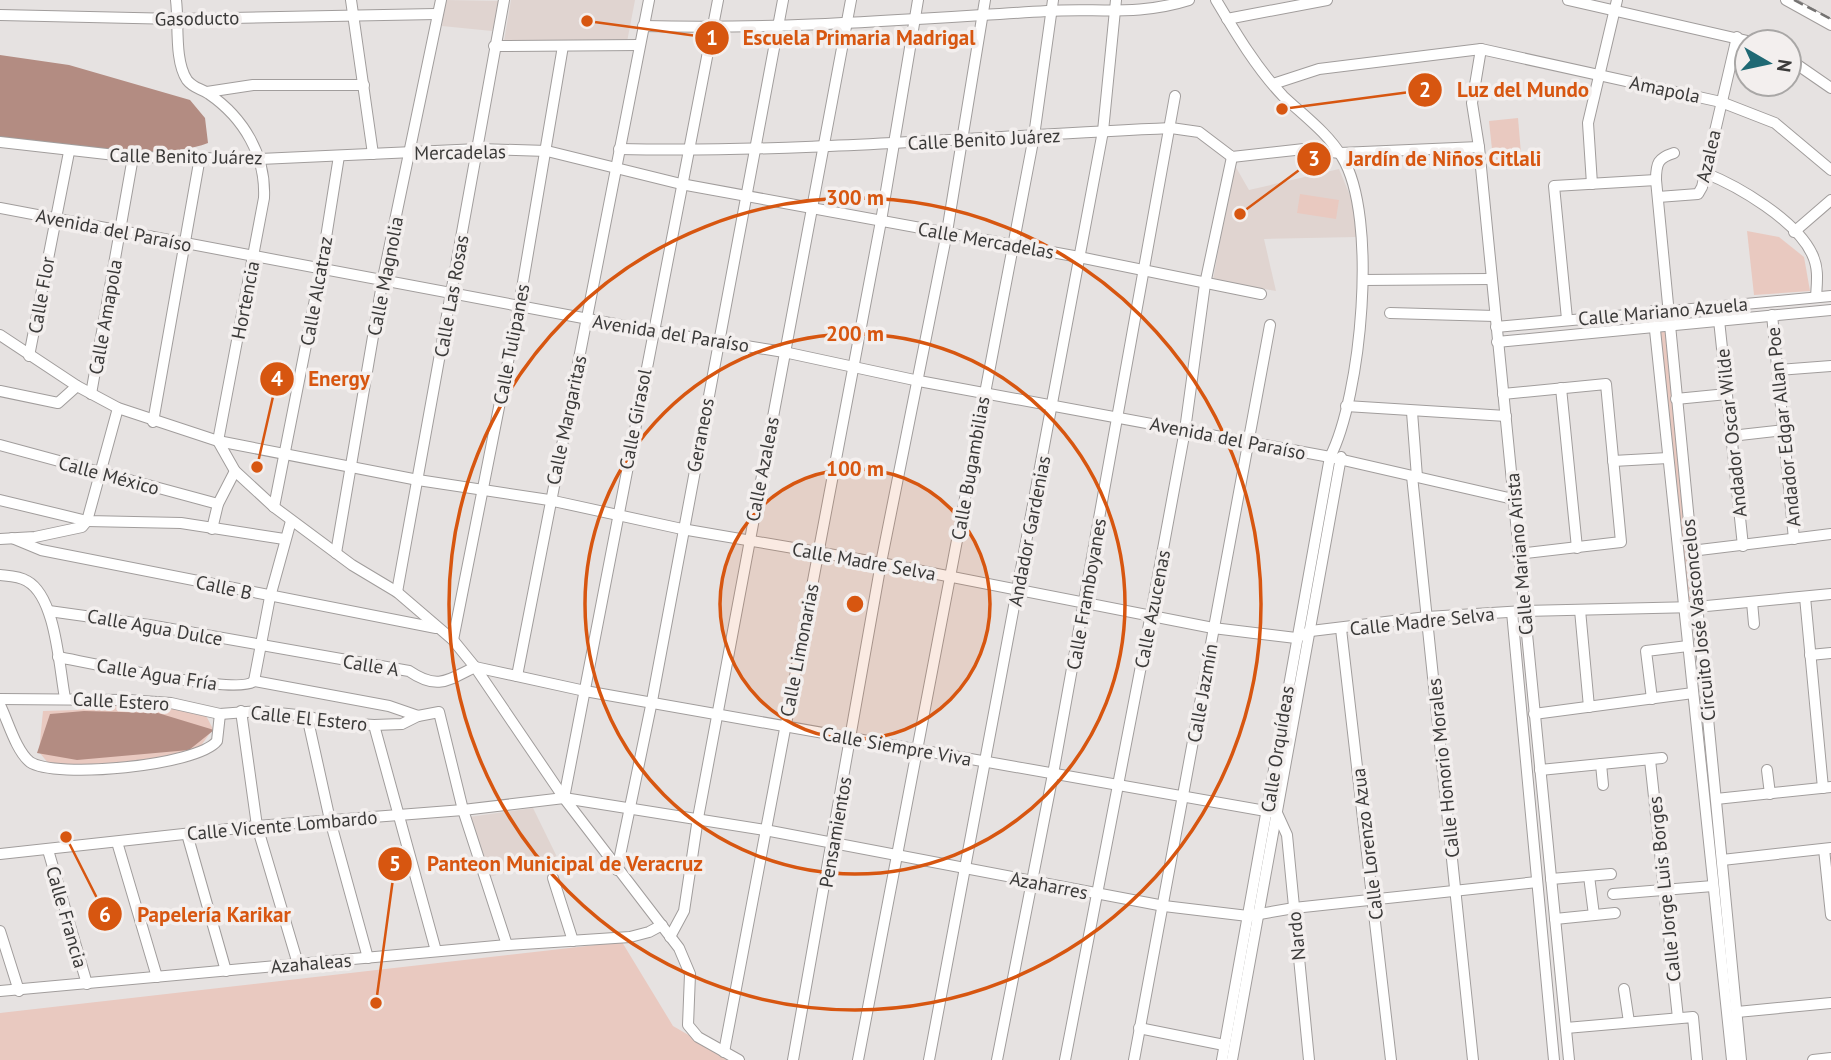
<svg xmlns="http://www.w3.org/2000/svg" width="1831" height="1060" font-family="'PT Sans',sans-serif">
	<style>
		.built { fill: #e0d4d0 }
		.green { fill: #e9c9c0 }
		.water { fill: #b38c82 }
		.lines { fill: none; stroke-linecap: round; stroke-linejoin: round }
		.minor-casing { stroke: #a19d9c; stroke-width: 12 }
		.minor { stroke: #fff; stroke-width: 10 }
		.rail { stroke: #757372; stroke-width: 2.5; stroke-dasharray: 10 5; stroke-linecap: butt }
		.ring { fill: none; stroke: #d75610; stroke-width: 3.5 }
		.labels { text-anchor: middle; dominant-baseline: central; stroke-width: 7; stroke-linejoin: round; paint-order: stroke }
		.street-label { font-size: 19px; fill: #3b3a39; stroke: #f3efee }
		.centre { fill: #d75610; stroke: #f3efee; stroke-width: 3.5 }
		.ring-label { font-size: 21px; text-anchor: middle; font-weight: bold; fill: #d75610; stroke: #f3efee; stroke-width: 7; stroke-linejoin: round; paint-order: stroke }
		.leader { fill: none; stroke: #d75610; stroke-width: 2.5 }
		.callout-dot { fill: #d75610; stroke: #f3efee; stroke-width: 2.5 }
		.mark-label { font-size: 21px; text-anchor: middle; font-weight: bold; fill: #fff }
		.callout-label { font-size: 21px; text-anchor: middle; font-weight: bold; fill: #d75610; stroke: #f3efee; stroke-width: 7; stroke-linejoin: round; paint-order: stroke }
	</style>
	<rect width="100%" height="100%" fill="#e6e2e1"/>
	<!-- built -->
	<g class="built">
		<polygon points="445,0 500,1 492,31 442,26"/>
		<polygon points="511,0 635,0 627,42 504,41"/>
		<polygon points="1234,164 1249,190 1339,169 1354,205 1357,237 1264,239 1276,291 1213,280"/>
		<polygon points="533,808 558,859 489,877 469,817"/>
	</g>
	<!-- green -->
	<g class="green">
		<polygon points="1518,118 1522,165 1494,168 1489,121"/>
		<polygon points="1300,194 1339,200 1336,219 1297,213"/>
		<polygon points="1747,231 1779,237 1804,257 1810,291 1754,295"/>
		<polygon points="1666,328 1693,601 1686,602 1658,329"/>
		<polygon points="86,699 201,706 213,729 197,751 119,766 49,764 39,752 43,711 78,710"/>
		<polygon points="622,942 673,1026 732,1060 0,1060 0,1013"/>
	</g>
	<!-- water -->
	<g class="water">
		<path d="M0 55 69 65 190 100 205 118 208 143C161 162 52 145 0 139Z"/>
		<polygon points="84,711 158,713 214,730 189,750 77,760 37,753 50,714"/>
	</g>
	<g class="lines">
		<!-- minor casing -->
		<g class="minor-casing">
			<g id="minor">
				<path d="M176 0C179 23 174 60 187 80 194 89 201 88 209 94 244 118 266 156 264 198L218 441"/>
				<polyline points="351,0 373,154"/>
				<path d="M1216 0C1235 32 1257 69 1283 96 1303 115 1328 133 1342 157 1379 217 1361 397 1330 457L1222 1060"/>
				<polyline points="1568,0 1752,42"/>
				<polyline points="1786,0 1831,25"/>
				<polyline points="0,15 178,19 436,14"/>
				<polyline points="1227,19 1327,0"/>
				<path d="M643 26C778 30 912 19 1047 11 1097 8 1139 16 1189 0"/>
				<polyline points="494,46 639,45"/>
				<polyline points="1481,49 1472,103 1479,147 1569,1060"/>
				<polyline points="1789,59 1831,88"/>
				<polyline points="1273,84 1319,69 1481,49 1721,102 1775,123 1831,170"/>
				<polyline points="207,92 253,85 364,85"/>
				<polyline points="0,142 133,157 260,159 479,149 547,151 681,184 1079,257 1261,294"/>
				<path d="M619 149C803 153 987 136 1171 128L1199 132 1232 157 1304 149 1340 153 1479 147"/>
				<path d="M1674 153C1658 158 1656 163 1656 180L1741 1060"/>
				<path d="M1705 173C1738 186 1796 220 1812 254 1819 268 1817 282 1816 297"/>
				<polyline points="1592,184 1588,123 1617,0"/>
				<polyline points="1658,197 1698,194 1702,187 1737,37"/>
				<polyline points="0,208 652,331 784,352 919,381 1330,457 1513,499"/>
				<polyline points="1794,232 1831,200"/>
				<polyline points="1363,280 1491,279"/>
				<polyline points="1653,311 1732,1060"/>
				<polyline points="1390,313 1495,316"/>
				<polyline points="1772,315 1794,539"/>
				<polyline points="1567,319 1554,186 1656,180"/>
				<polyline points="1719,320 1743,546"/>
				<polyline points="1496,327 1831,296"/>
				<polyline points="0,335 77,386 118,408 218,441 418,480 549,500 682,529 881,563 1213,628 1296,638 1311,631 1427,617 1524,611 1696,607 1831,594"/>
				<polyline points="1497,342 1831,310"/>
				<polyline points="29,356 69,152"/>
				<polyline points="1778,370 1831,366"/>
				<polyline points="1561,388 1577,548"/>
				<polyline points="0,391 58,403 77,386"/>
				<polyline points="91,394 133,157"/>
				<polyline points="1503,394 1606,384 1621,542 1518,554"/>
				<polyline points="1676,399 1727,394"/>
				<polyline points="1346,406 1506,416"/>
				<polyline points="1412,412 1417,477"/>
				<polyline points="153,422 200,157"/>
				<polyline points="1731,436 1784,430"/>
				<polyline points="218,441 235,471 274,507 352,565 397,592 453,640 475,667 564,798 679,948 690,974 688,1025 698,1037 739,1060"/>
				<polyline points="0,445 218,504"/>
				<polyline points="1613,461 1668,458"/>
				<polyline points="1412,476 1473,1060"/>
				<polyline points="0,500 87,521 181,523 284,539"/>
				<polyline points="274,507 321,269 339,156"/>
				<polyline points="212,529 218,504 235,471"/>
				<polyline points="12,538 41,550 436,628"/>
				<polyline points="0,539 35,537 82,527 87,521 118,408"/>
				<polyline points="1691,551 1831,534"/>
				<polyline points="336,553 383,278 441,0"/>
				<path d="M0 575C9 576 19 576 27 581 56 597 59 667 65 698"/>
				<polyline points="397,592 504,0"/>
				<polyline points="1805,597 1823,788"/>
				<polyline points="1752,602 1754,624"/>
				<polyline points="1580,610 1589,707"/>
				<path d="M49 611 149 625 409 671C437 690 447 681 475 667"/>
				<polyline points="1512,612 1554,1060"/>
				<polyline points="1341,629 1391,1060"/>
				<polyline points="453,640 519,306 563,46"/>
				<polyline points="1810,655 1831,653"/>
				<path d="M58 657C86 662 240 696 254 681"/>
				<polyline points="475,667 585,691 1277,813 1287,835 1309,1060"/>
				<polyline points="517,676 649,0"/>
				<polyline points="254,681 389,706 418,716 439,712 463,810 507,945"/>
				<polyline points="254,681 270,597 291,521"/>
				<polyline points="0,699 128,700 171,703 220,714 259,711 307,716 326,722 374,725 402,724 418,716"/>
				<polyline points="1652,699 1646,651 1688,646"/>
				<path d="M0 705C8 721 16 751 30 762 55 779 197 766 217 741L220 714"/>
				<polyline points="241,711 257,826 298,964"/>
				<polyline points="1534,714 1693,693"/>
				<polyline points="307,716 330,820 368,958"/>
				<polyline points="374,725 436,951"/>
				<polyline points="1650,760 1678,1018"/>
				<polyline points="1601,764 1603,785"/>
				<polyline points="1540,770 1662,758"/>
				<polyline points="1767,770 1770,794"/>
				<polyline points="564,798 718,0"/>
				<polyline points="1716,799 1831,787"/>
				<polyline points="187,834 226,971"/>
				<polyline points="117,842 157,977"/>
				<polyline points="1824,849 1831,915"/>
				<polyline points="48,850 87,984"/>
				<polyline points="0,854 257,826 463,810 564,798 765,830 1164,906 1248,916 1294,908 1537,882"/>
				<polyline points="1722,860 1831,848"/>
				<polyline points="617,870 652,701 783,0"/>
				<polyline points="1589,876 1594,915"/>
				<polyline points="553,878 573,941"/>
				<polyline points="1551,879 1611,874"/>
				<polyline points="1613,894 1713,886"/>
				<polyline points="1555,919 1615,913"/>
				<polyline points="0,931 19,991"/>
				<polyline points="670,937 684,911 698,818 851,0"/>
				<polyline points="1624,989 1629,1022"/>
				<polyline points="0,991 507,945 630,937 649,932 662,925"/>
				<polyline points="1737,1012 1831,1003"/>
				<polyline points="1139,1028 1224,1045"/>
				<polyline points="1566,1028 1693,1017 1697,1060"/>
				<polyline points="724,1052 881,221 918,0"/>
				<polyline points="793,1060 881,563 947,232 985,0"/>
				<polyline points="858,1060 1034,136 1053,0"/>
				<polyline points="929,1060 1103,131 1116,0"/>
				<polyline points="997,1060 1053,774 1175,96"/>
				<polyline points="1065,1060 1151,614 1185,430 1205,284 1232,157"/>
				<polyline points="1134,1060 1270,325"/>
				<polyline points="1232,1060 1341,457"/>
				<polyline points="1813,1060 1831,1058"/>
			</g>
		</g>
		<!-- minor -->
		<use href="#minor" class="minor"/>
		<!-- rail -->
		<polyline class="rail" points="1794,0 1831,19"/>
	</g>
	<!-- distance rings -->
	<circle cx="855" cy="604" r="135" fill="#d75610" fill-opacity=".12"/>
	<g class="ring">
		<circle cx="855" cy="604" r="135"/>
		<circle cx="855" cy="604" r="270"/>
		<circle cx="855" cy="604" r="406"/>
	</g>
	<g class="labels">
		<!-- street labels -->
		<g class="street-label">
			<text transform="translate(197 18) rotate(-1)">Gasoducto</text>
			<text transform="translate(1665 89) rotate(12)">Amapola</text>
			<text transform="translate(984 139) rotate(-3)">Calle Benito Juárez</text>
			<text transform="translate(460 152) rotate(-1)">Mercadelas</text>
			<text transform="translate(186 156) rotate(1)">Calle Benito Juárez</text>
			<text transform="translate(1708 156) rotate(-77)">Azalea</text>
			<text transform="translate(114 230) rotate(11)">Avenida del Paraíso</text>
			<text transform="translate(986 240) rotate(10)">Calle Mercadelas</text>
			<text transform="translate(385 276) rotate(-79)">Calle Magnolia</text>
			<text transform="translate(316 291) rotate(-80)">Calle Alcatraz</text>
			<text transform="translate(41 295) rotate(-80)">Calle Flor</text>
			<text transform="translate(451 296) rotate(-80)">Calle Las Rosas</text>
			<text transform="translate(245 300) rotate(-79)">Hortencia</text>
			<text transform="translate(1663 311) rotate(-5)">Calle Mariano Azuela</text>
			<text transform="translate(105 317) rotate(-80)">Calle Amapola</text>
			<text transform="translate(671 333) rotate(9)">Avenida del Paraíso</text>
			<text transform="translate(511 344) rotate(-79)">Calle Tulipanes</text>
			<text transform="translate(635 419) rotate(-79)">Calle Girasol</text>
			<text transform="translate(566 420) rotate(-78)">Calle Margaritas</text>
			<text transform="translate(1783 427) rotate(-96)">Andador Edgar Allan Poe</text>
			<text transform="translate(1731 433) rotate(-96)">Andador Oscar Wilde</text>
			<text transform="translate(700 435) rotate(-79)">Geraneos</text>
			<text transform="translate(1228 438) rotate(11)">Avenida del Paraíso</text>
			<text transform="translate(970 468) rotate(-80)">Calle Bugambilias</text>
			<text transform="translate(762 469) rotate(-79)">Calle Azaleas</text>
			<text transform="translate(109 475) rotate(15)">Calle México</text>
			<text transform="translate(1029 531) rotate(-79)">Andador Gardenias</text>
			<text transform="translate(1519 554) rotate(-95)">Calle Mariano Arista</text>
			<text transform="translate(864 561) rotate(10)">Calle Madre Selva</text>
			<text transform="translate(224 587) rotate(12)">Calle B</text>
			<text transform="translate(1086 594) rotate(-80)">Calle Framboyanes</text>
			<text transform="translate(1152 609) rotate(-79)">Calle Azucenas</text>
			<text transform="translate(1698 620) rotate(-96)">Circuito José Vasconcelos</text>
			<text transform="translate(1422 621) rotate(-6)">Calle Madre Selva</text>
			<text transform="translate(155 627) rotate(10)">Calle Agua Dulce</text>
			<text transform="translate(799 650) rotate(-79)">Calle Limonarias</text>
			<text transform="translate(371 665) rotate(9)">Calle A</text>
			<text transform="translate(157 674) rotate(9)">Calle Agua Fría</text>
			<text transform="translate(1202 693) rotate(-80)">Calle Jazmín</text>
			<text transform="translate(121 701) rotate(3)">Calle Estero</text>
			<text transform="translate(309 718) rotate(6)">Calle El Estero</text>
			<text transform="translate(897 746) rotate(10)">Calle Siempre Viva</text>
			<text transform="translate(1277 749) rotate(-81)">Calle Orquídeas</text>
			<text transform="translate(1443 768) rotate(-96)">Calle Honorio Morales</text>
			<text transform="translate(282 825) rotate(-5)">Calle Vicente Lombardo</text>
			<text transform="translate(835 832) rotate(-80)">Pensamientos</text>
			<text transform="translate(1367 844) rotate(-97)">Calle Lorenzo Azua</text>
			<text transform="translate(1049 885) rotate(11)">Azaharres</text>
			<text transform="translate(1664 889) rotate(-96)">Calle Jorge Luis Borges</text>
			<text transform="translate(67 917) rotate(74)">Calle Francia</text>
			<text transform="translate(1296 936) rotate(-96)">Nardo</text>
			<text transform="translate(311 963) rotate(-5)">Azahaleas</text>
		</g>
	</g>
	<circle cx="855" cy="604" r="10" class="centre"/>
	<g class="ring-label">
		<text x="855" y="205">300 m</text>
		<text x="855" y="341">200 m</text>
		<text x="855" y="476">100 m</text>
	</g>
	<!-- callouts -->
	<path class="leader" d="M587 21L712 38M1282 109L1425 90M1240 214L1314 159M257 467L277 379M376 1003L395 864M66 837L105 914"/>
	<g class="callout-dot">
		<circle cx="587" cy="21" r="7"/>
		<circle cx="1282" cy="109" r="7"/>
		<circle cx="1240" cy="214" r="7"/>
		<circle cx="257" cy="467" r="7"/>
		<circle cx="376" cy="1003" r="7"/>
		<circle cx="66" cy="837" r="7"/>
		<circle cx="712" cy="38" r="18"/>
		<circle cx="1425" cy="90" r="18"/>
		<circle cx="1314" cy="159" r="18"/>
		<circle cx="277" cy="379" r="18"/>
		<circle cx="395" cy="864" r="18"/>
		<circle cx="105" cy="914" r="18"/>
	</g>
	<g class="mark-label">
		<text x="712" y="45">1</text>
		<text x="1425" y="97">2</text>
		<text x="1314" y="166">3</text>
		<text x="277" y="386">4</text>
		<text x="395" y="871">5</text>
		<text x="105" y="922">6</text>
	</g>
	<g class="callout-label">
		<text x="859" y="45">Escuela Primaria Madrigal</text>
		<text x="1523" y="97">Luz del Mundo</text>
		<text x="1444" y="166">Jardín de Niños Citlali</text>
		<text x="339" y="386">Energy</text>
		<text x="565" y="871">Panteon Municipal de Veracruz</text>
		<text x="214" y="922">Papelería Karikar</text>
	</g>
	<!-- north arrow -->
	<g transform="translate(1768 63) rotate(99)"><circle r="33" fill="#f3efee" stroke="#a9a7a6" stroke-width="2"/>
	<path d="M0-5L12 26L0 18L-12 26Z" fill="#1f6974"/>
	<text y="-10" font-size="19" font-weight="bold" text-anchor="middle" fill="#3b3a39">N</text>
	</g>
</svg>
